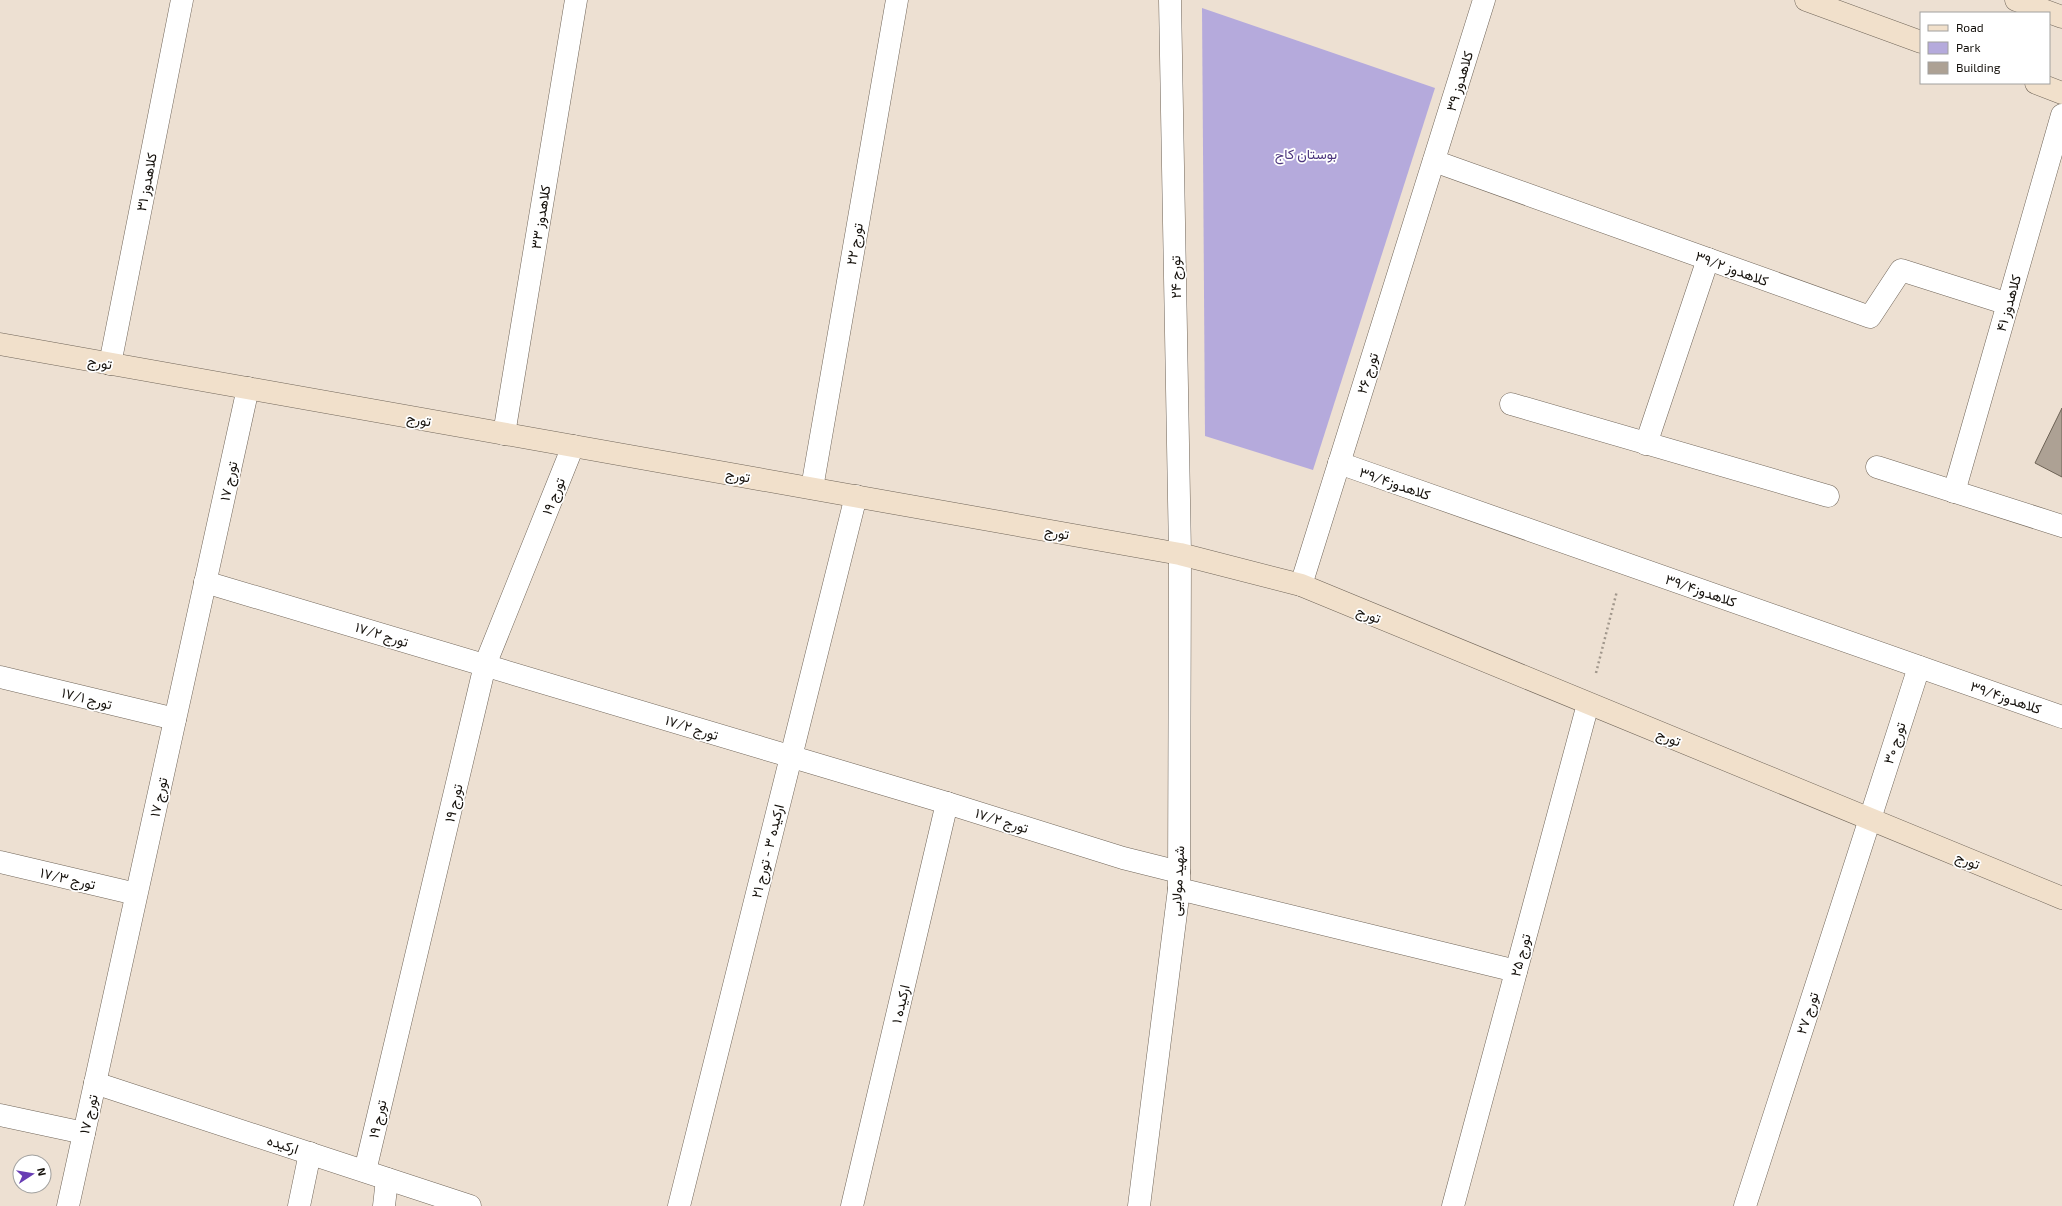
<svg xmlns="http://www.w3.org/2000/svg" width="2062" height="1206" font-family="'Exo 2',Vazirmatn,sans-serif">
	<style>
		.green { fill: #b5aadc }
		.building { fill: #ada194; stroke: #6c6255 }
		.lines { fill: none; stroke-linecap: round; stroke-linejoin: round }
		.street-casing { stroke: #706559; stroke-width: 23 }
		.secondary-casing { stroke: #706559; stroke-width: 23 }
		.path { stroke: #a1978c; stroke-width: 2.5; stroke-dasharray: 2 3; stroke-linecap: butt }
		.street { stroke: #fff; stroke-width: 22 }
		.secondary { stroke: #f1e0cb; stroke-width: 22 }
		.labels { text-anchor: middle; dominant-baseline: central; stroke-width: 3.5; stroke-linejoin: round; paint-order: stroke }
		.street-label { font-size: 14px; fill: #15110c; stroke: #fff }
		.park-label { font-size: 14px; fill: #4d367e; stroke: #fff }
	</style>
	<rect width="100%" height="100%" fill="#ede0d2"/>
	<!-- green -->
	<polygon class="green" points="1202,8 1435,88 1313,470 1205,436"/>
	<!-- building -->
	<polygon class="building" points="2062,408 2062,477 2035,463"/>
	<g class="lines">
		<!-- street casing -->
		<g class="street-casing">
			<g id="street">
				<polyline points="1434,161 1870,317 1901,270 2008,304"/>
				<polyline points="110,364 182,0"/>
				<polyline points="1511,404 1828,496"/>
				<polyline points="504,434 576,0"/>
				<polyline points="1646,444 1708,259"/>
				<polyline points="1339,463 2062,717"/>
				<polyline points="1877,467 2062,526"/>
				<polyline points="812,488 897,0"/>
				<polyline points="1954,492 2062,115"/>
				<polyline points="205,582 947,803 1123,858 1179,872"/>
				<polyline points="1301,585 1484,0"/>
				<polyline points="0,677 175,719"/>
				<polyline points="0,862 136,894"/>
				<polyline points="1179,889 1516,971"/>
				<polyline points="95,1083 470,1206"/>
				<polyline points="0,1115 84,1133"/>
				<polyline points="365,1171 485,665 573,446"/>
				<polyline points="68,1206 248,388"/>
				<polyline points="299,1206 310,1153"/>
				<polyline points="384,1206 387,1179"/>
				<polyline points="679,1206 856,496"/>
				<polyline points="852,1206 947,803"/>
				<polyline points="1139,1206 1179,889 1180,554 1170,0"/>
				<polyline points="1453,1206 1588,704"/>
				<polyline points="1745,1206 1919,667"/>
			</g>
		</g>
		<!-- secondary casing -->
		<g class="secondary-casing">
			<g id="secondary">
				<polyline points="1806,0 1921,42"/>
				<polyline points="2016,0 2062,17"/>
				<polyline points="2036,83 2062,93"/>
				<polyline points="0,344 1180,554 1301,585 2062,898"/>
			</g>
		</g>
		<!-- path -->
		<polyline class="path" points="1596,673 1617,591"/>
		<!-- street -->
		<use href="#street" class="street"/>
		<!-- secondary -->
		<use href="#secondary" class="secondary"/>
	</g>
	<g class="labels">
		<!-- street labels -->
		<g class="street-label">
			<text transform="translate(1459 81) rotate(-73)">کلاهدوز ۳۹</text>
			<text transform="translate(146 182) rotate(-79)">کلاهدوز ۳۱</text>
			<text transform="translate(540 217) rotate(-81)">کلاهدوز ۳۳</text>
			<text transform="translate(854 244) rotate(-80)">تورج ۲۲</text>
			<text transform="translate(1732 268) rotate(20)">کلاهدوز ۳۹/۲</text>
			<text transform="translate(1175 277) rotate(-91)">تورج ۲۴</text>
			<text transform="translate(2008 303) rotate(-74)">کلاهدوز ۴۱</text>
			<text transform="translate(100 362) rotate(10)">تورج</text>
			<text transform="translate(1367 373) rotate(-73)">تورج ۲۶</text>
			<text transform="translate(419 419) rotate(10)">تورج</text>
			<text transform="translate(738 475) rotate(10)">تورج</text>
			<text transform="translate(228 481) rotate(-78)">تورج ۱۷</text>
			<text transform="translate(1395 483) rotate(19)">کلاهدوز۳۹/۴</text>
			<text transform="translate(553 496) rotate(-68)">تورج ۱۹</text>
			<text transform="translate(1057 532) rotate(10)">تورج</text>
			<text transform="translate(1701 590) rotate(19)">کلاهدوز۳۹/۴</text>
			<text transform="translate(1369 614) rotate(22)">تورج</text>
			<text transform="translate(382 634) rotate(17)">تورج ۱۷/۲</text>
			<text transform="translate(2006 697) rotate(19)">کلاهدوز۳۹/۴</text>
			<text transform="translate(87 698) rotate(14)">تورج ۱۷/۱</text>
			<text transform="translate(692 727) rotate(17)">تورج ۱۷/۲</text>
			<text transform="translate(1669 737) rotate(22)">تورج</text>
			<text transform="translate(1894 743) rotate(-72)">تورج ۳۰</text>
			<text transform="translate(158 797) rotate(-78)">تورج ۱۷</text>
			<text transform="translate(453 803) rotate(-77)">تورج ۱۹</text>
			<text transform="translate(1002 820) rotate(17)">تورج ۱۷/۲</text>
			<text transform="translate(767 851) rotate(-76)">ارکیده ۳ - تورج ۲۱</text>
			<text transform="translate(1968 860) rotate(22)">تورج</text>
			<text transform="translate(68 878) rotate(13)">تورج ۱۷/۳</text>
			<text transform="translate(1177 881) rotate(-87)">شهید مولایی</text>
			<text transform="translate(1520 955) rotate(-75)">تورج ۲۵</text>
			<text transform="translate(900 1004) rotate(-77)">ارکیده ۱</text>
			<text transform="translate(1807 1013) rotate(-72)">تورج ۲۷</text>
			<text transform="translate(88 1114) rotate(-77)">تورج ۱۷</text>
			<text transform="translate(377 1119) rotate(-77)">تورج ۱۹</text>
			<text transform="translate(283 1144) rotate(18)">ارکیده</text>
		</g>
		<!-- park labels -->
		<g class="park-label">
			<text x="1306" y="153">بوستان کاج</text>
		</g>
	</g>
	<!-- legend -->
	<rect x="1920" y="12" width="130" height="72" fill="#ffffff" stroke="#a1a09e"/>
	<rect x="1928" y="25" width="20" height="6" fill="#f1e0cb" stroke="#a1a09e"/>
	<text x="1956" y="32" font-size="12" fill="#15110c">Road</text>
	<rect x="1928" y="42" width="20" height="12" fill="#b5aadc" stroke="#a1a09e"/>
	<text x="1956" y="52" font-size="12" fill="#15110c">Park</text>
	<rect x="1928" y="62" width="20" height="12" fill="#ada194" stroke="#a1a09e"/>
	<text x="1956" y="72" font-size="12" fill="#15110c">Building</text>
	<!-- north arrow -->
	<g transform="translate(32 1174) rotate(78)"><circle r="19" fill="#ffffff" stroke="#a1a09e"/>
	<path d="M0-3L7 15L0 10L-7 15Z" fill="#683db4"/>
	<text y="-6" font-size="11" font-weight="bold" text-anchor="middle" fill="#15110c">N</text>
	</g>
</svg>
